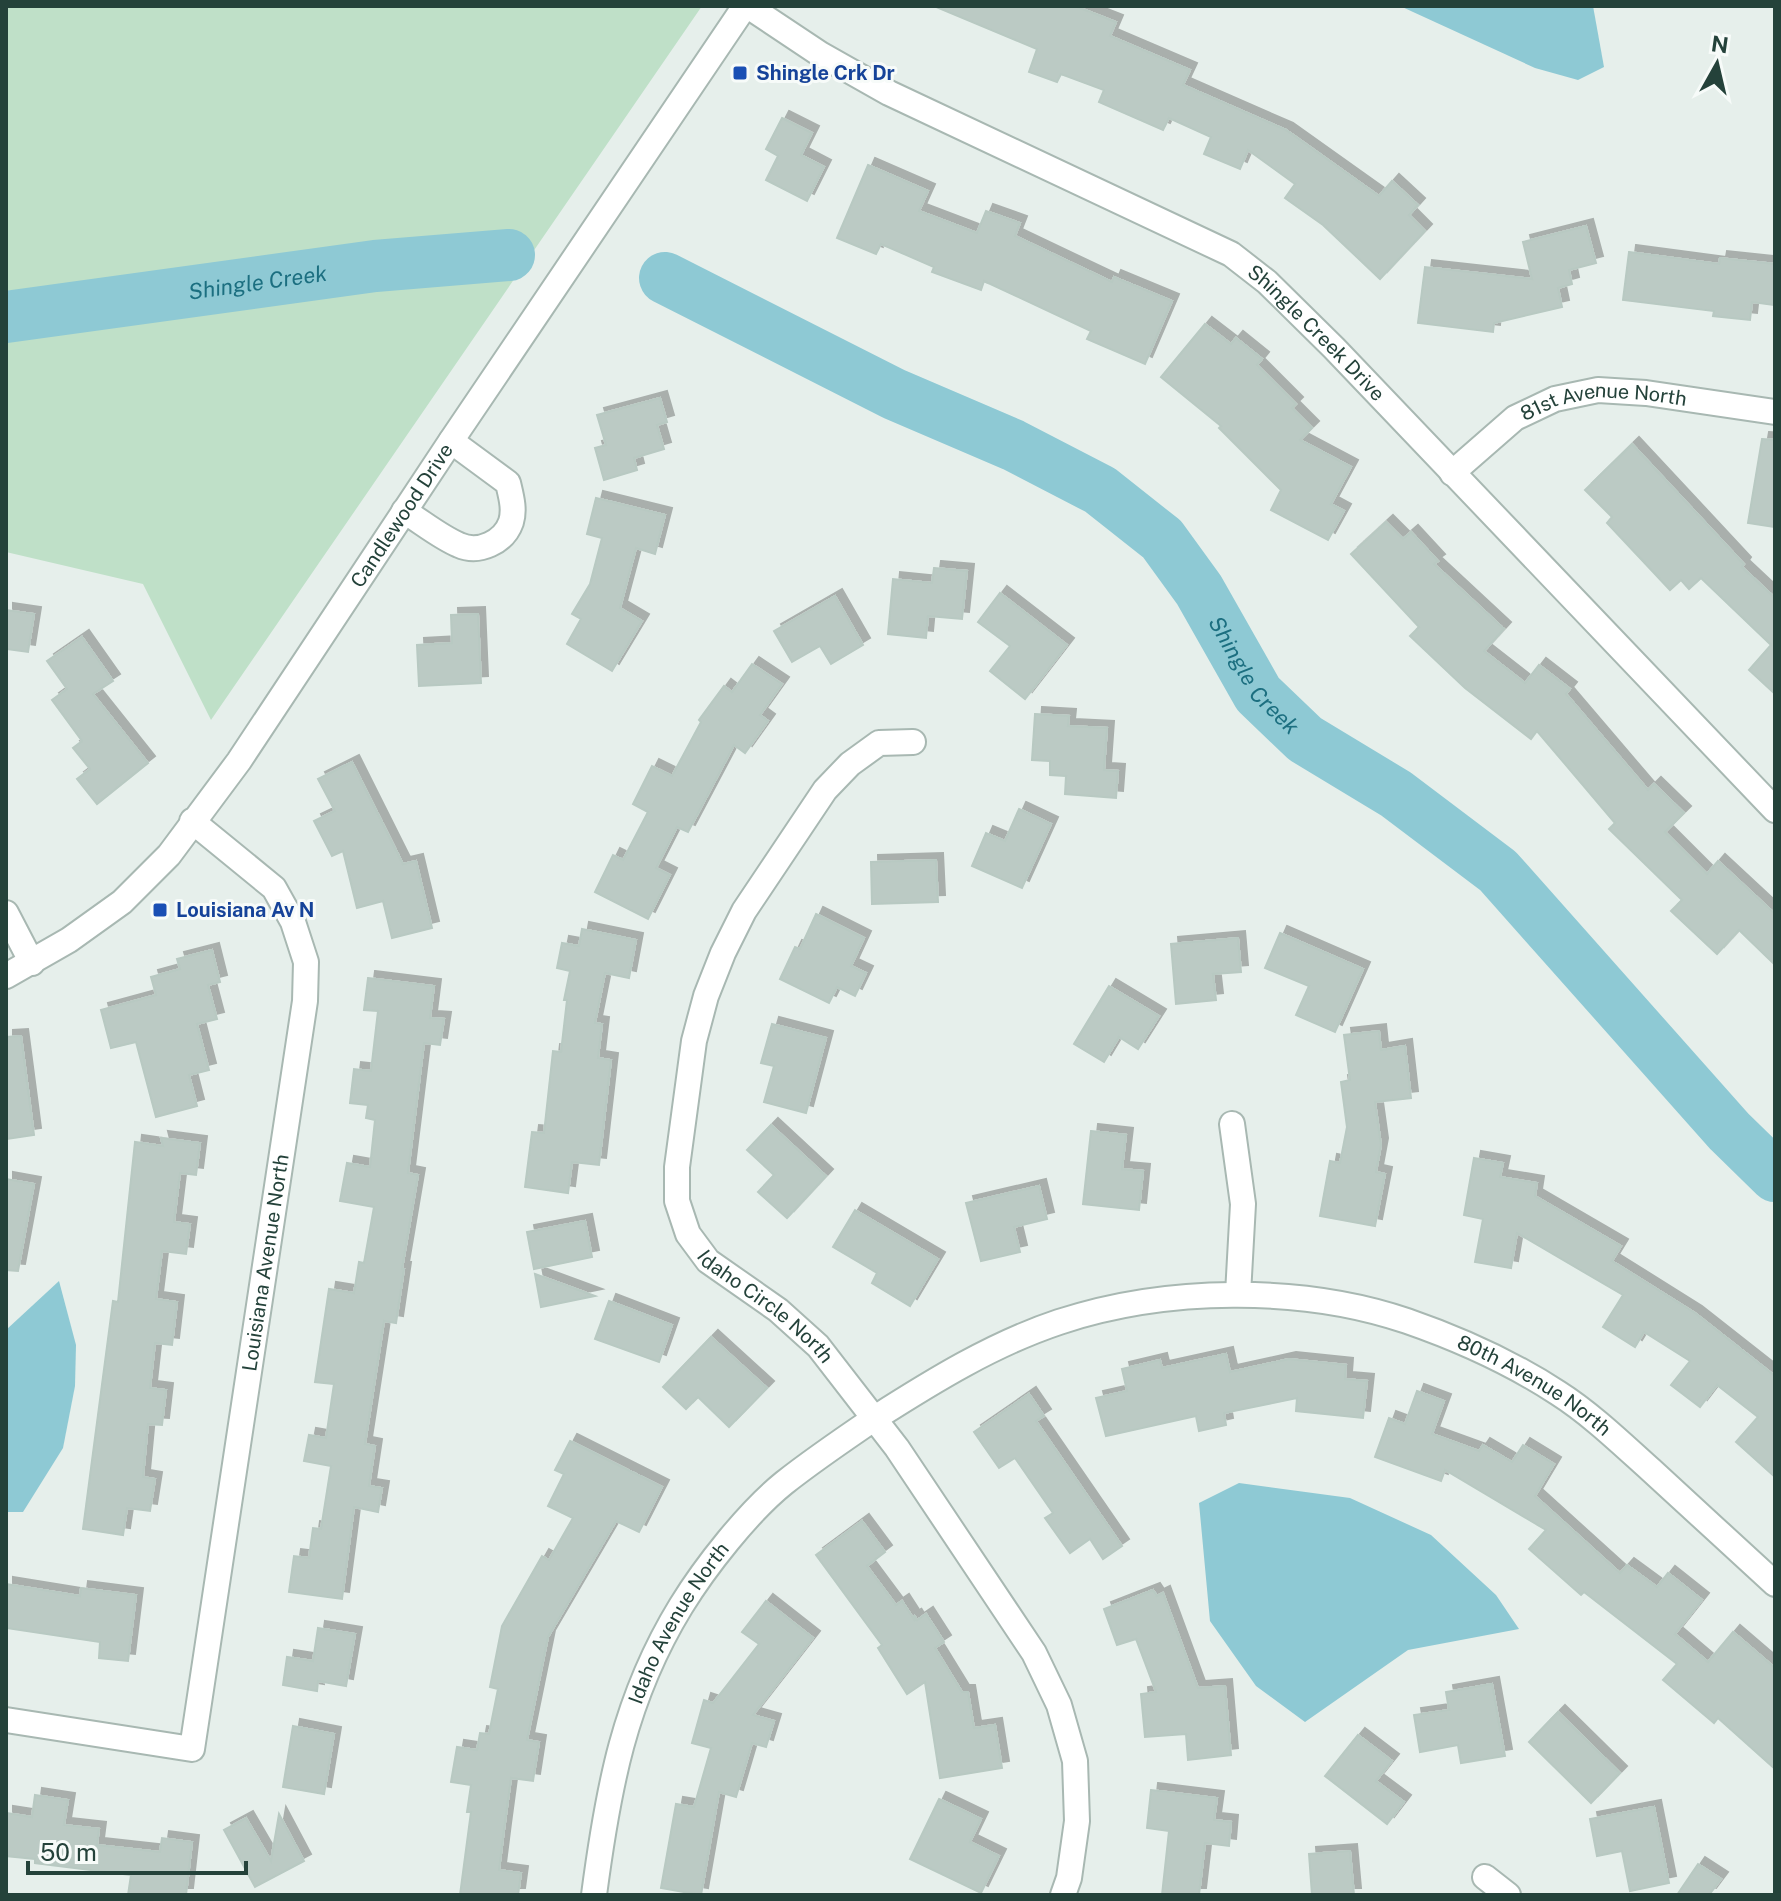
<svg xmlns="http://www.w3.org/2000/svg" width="1781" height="1901" font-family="'Public Sans',sans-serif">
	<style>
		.green { fill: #bfe0c8 }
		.water { fill: #8ec9d4 }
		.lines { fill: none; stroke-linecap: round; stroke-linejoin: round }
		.river { stroke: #8ec9d4; stroke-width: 52 }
		.building { fill: #bbcac4; stroke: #b8c9c2; stroke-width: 2; filter: url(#shadow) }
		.minor-casing { stroke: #a8b8b2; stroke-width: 28 }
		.minor { stroke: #fff; stroke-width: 24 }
		.transit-dot { fill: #1a4fb4; stroke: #f7fbf9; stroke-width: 3 }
		.labels { text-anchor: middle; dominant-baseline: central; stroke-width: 6; stroke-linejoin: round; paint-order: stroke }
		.transit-label { font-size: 20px; font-weight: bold; fill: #164399; stroke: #f7fbf9; text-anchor: start }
		.street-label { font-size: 20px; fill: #24423a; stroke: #f7fbf9 }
		.water-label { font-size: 22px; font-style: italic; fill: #1c6f80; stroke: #f7fbf9 }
	</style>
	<defs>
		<filter id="shadow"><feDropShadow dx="7" dy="-7" stdDeviation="0" flood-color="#0004"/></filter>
	</defs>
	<rect width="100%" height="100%" fill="#e6efeb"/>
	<!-- green -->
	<polygon class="green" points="6,6 702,6 211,720 143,584 6,552"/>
	<!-- water -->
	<g class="water">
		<polygon points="1400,6 1593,6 1604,67 1578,80 1535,68"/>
		<polygon points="59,1281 76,1345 75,1386 63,1448 23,1512 6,1512 6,1330"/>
		<polygon points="1239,1483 1350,1498 1431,1535 1496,1595 1519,1629 1408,1650 1305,1722 1256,1686 1210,1621 1199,1503"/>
	</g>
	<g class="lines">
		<!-- river -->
		<g class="river">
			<path id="s1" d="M665 278 894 394 1013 445 1100 490 1162 539 1199 590 1258 694 1305 739 1396 794 1498 871 1729 1131 1775 1176"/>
			<path id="s2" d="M6 317 375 266 509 255"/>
		</g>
	</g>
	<!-- building -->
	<g class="building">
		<polygon points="934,6 1075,6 1116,22 1110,36 1190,70 1183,85 1286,130 1379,196 1392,181 1418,205 1409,215 1425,231 1380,279 1323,225 1285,198 1295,184 1248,150 1240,169 1204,154 1211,137 1169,118 1163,130 1099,102 1104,90 1061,74 1057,82 1029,72 1037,49"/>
		<polygon points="782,118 812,133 801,155 824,167 807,201 766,180 778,156 766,149"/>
		<polygon points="868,165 928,191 919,211 977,233 986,211 1020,223 1015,236 1112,282 1114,277 1172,301 1145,364 1087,339 1091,331 984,281 981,290 932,272 934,267 881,244 876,254 837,238"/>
		<polygon points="1586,226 1596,263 1569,270 1572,284 1558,288 1562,307 1494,323 1493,332 1418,323 1425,267 1532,279 1523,242"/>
		<polygon points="1629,252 1719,264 1720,258 1775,264 1775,305 1752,302 1750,320 1713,316 1714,311 1623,300"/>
		<polygon points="1205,324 1231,344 1236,338 1262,359 1257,365 1296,404 1292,408 1312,428 1300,440 1351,467 1331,504 1344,511 1328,540 1271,510 1281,490 1219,428 1221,426 1161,377"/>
		<polygon points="660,398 667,422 657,425 664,449 634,458 637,470 604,480 595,448 606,445 597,415"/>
		<polygon points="1762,439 1775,440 1775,527 1748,523"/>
		<polygon points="1632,444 1744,564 1742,567 1775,598 1775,694 1749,670 1771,645 1701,578 1689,589 1681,580 1670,590 1607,523 1612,517 1585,490"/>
		<polygon points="596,498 665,515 655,554 636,548 620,608 642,621 612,671 567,644 581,619 572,614 590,584 602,538 587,534"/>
		<polygon points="1386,522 1403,539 1411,532 1438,561 1434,564 1504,629 1484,651 1525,683 1539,665 1570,689 1566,694 1648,790 1654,784 1684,813 1665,832 1707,874 1718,861 1775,914 1775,965 1739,930 1717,954 1671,911 1682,900 1609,829 1615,823 1537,731 1531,739 1465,688 1410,636 1419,627 1351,554"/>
		<polygon points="934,568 967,571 962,619 928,616 926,638 888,634 893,579 932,583"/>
		<polygon points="1000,593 1067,645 1025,699 990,671 1010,646 978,622"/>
		<polygon points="835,596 863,645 831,664 820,646 792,662 774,631"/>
		<polygon points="6,610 34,614 28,652 6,649"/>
		<polygon points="478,614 481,683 419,686 417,645 452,643 451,615"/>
		<polygon points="82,637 113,681 93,694 148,763 97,804 77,779 90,769 73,748 82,741 52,700 67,689 47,661"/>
		<polygon points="752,664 782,684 760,715 768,721 745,753 734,745 688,832 677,827 656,868 670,875 648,919 595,892 613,855 623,860 648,812 633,804 652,766 672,776 701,722 699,720 724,686 732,692"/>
		<polygon points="1035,714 1069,716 1068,726 1107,728 1104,770 1118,771 1116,798 1065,794 1066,776 1050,775 1050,761 1032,760"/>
		<polygon points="352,762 403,864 416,861 432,928 392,938 383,901 357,908 343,851 332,856 314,821 335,811 318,779"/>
		<polygon points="1019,809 1051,824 1022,888 972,866 986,833 1005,841"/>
		<polygon points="936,860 938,902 872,904 871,862"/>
		<polygon points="816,914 864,938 851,966 866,973 855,996 837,987 829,1003 780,979 795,947 800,949"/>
		<polygon points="582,929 636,940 629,978 605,973 595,1023 602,1024 598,1058 611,1060 599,1165 572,1162 568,1193 525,1187 532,1132 544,1133 553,1051 561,1052 567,1000 564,1000 570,971 557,968 562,943 579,946"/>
		<polygon points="1280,933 1363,969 1335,1032 1296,1015 1309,986 1265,968"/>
		<polygon points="1238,938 1241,972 1213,974 1216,1000 1176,1004 1171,944"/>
		<polygon points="212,950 220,982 208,985 217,1019 197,1024 209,1070 189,1075 197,1106 156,1117 136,1042 111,1048 101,1010 156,995 151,977 180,969 177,959"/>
		<polygon points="368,978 434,986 430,1018 444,1019 440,1045 424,1043 408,1173 418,1175 402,1269 404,1269 396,1323 384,1321 365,1444 375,1446 369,1486 382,1488 378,1512 354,1507 342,1599 289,1592 294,1556 309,1558 313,1528 321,1529 331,1466 304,1461 309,1435 326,1438 334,1384 315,1382 329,1289 354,1293 359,1262 364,1263 374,1207 340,1201 347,1163 370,1167 375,1120 366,1118 368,1105 350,1103 354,1069 371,1071 378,1011 364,1010"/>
		<polygon points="1109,986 1159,1016 1138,1049 1119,1037 1104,1062 1074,1044"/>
		<polygon points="772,1024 826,1038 806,1113 764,1102 774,1066 761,1063"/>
		<polygon points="1379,1031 1381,1050 1405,1046 1411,1098 1375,1102 1381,1145 1376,1172 1385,1174 1375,1226 1320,1216 1330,1161 1340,1163 1347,1127 1341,1082 1350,1080 1344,1035"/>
		<polygon points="21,1036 34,1135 6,1139 6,1037"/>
		<polygon points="771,1125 826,1176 787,1218 758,1192 774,1175 747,1150"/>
		<polygon points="1091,1131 1126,1135 1122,1169 1143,1171 1139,1210 1083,1204"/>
		<polygon points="161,1138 200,1143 196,1175 180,1173 174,1222 190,1224 186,1254 162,1251 156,1299 177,1302 172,1345 155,1343 150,1388 166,1390 162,1425 148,1424 143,1477 155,1479 150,1511 127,1508 123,1535 83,1529 113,1301 118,1302 135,1142 163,1146"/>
		<polygon points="1474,1158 1503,1163 1500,1177 1537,1183 1535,1196 1621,1246 1612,1261 1695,1313 1775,1376 1775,1477 1736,1442 1758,1417 1717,1385 1700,1407 1671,1385 1690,1361 1644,1332 1635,1347 1603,1327 1623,1295 1517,1233 1511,1268 1475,1262 1483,1219 1464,1215"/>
		<polygon points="6,1179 34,1184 18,1271 6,1270"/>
		<polygon points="1039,1186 1047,1219 1014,1227 1020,1252 981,1261 966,1203"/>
		<polygon points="855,1210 938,1259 910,1306 872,1283 877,1273 833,1247"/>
		<polygon points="585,1221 592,1257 534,1269 527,1232"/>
		<polygon points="535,1274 595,1296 541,1307"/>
		<polygon points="609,1301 672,1325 659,1362 595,1339"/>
		<polygon points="711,1337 767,1388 729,1427 698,1397 686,1409 663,1387"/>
		<polygon points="1226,1354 1230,1372 1289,1359 1346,1365 1345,1379 1367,1381 1363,1418 1296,1411 1297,1398 1224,1413 1226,1425 1199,1431 1196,1416 1106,1436 1096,1398 1127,1391 1122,1369 1160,1360 1162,1368"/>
		<polygon points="1417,1391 1444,1401 1432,1434 1479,1451 1483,1445 1512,1462 1523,1445 1554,1464 1535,1496 1620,1573 1627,1565 1657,1587 1668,1573 1702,1600 1675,1634 1708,1662 1733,1632 1775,1668 1775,1769 1718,1718 1714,1723 1663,1680 1677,1664 1584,1592 1581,1595 1529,1549 1546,1530 1445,1470 1441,1481 1375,1457 1389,1418 1405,1424"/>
		<polygon points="1029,1394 1044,1416 1036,1421 1122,1546 1103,1559 1090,1539 1070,1553 1045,1518 1053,1513 1015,1458 999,1468 974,1432"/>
		<polygon points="570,1441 662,1487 639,1532 616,1521 548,1637 527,1740 539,1742 533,1781 511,1778 504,1830 499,1870 521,1873 518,1895 460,1895 471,1812 467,1812 471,1785 451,1782 457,1747 477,1750 480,1733 489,1734 498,1689 490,1687 502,1626 542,1556 549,1560 573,1518 548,1506 564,1474 555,1470"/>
		<polygon points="862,1521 885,1552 867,1566 896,1605 902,1601 915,1621 914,1615 917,1620 926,1614 944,1642 935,1648 962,1692 968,1692 974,1728 995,1725 1002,1768 940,1778 925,1682 907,1694 878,1648 882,1645 816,1555"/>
		<polygon points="6,1584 80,1596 81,1588 136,1595 128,1661 99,1658 100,1642 6,1628"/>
		<polygon points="1153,1590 1157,1596 1163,1593 1198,1688 1225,1686 1231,1755 1188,1760 1186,1734 1145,1737 1141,1694 1156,1692 1136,1639 1117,1645 1104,1609"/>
		<polygon points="766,1601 813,1638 753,1715 774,1721 766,1747 752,1743 736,1797 719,1792 701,1895 661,1888 676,1804 694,1807 711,1748 692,1743 704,1700 713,1703 759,1644 742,1632"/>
		<polygon points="318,1628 355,1634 346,1686 318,1681 317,1691 283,1685 287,1657 313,1661"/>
		<polygon points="1492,1684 1505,1756 1461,1763 1458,1745 1420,1752 1414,1715 1449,1710 1446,1692"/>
		<polygon points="1558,1712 1620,1773 1591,1803 1529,1742"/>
		<polygon points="293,1726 334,1734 324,1794 283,1787"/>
		<polygon points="1358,1735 1392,1761 1376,1781 1404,1802 1387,1824 1325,1776"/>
		<polygon points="1151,1790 1217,1798 1214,1820 1231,1822 1229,1846 1205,1843 1199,1895 1162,1895 1169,1831 1147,1828"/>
		<polygon points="35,1795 68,1800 64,1825 99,1829 97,1845 160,1852 162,1838 192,1842 186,1895 128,1895 131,1875 35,1863 35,1859 6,1856 6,1813 32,1817"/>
		<polygon points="939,1799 981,1819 970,1842 999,1856 981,1893 910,1859"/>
		<polygon points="1654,1807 1669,1883 1630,1891 1622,1851 1597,1856 1590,1819"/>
		<polygon points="279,1814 304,1861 255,1887 224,1830 246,1818 271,1861"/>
		<polygon points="1350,1851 1354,1895 1312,1895 1309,1854"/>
		<polygon points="1698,1864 1721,1879 1709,1895 1677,1895"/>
	</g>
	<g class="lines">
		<!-- minor casing -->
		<g class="minor-casing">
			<g id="minor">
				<path id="s3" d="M748 6 820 54 889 93 1231 254 1267 282 1334 348 1775 810"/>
				<path id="s4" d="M1452 473 1515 418 1555 399 1598 390 1646 393 1775 412"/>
				<path d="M404 511C422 522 440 537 459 545 479 554 504 542 511 522 515 509 511 496 508 483L451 441"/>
				<path id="s5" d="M913 742 879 743 850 764 825 790 744 911 723 953 706 996 694 1041 677 1167V1201L688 1234 708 1261 778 1310 818 1346 897 1448 1034 1653 1059 1705 1075 1761 1077 1821 1069 1878 1063 1895"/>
				<polyline points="6,913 32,963"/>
				<path id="s6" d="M6 976 69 940 122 902 169 855 239 761 451 441 745 6"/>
				<polyline points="1232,1124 1243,1204 1238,1294"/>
				<path id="s7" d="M6 1720 192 1749 305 1001 306 962 293 922 274 888 192 821"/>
				<polyline points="1485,1877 1508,1895"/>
				<path id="s8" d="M594 1895C608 1789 624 1699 681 1606 705 1567 748 1512 784 1483 813 1460 844 1439 875 1418 933 1381 993 1344 1059 1322 1165 1287 1301 1285 1407 1321 1459 1339 1512 1363 1558 1393 1591 1414 1622 1444 1651 1470 1692 1508 1734 1546 1775 1584"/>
			</g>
		</g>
		<!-- minor -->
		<use href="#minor" class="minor"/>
	</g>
	<!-- markers -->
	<g class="transit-dot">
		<rect x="732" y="65" width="16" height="16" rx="4"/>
		<rect x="152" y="902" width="16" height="16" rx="4"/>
	</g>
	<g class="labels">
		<!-- transit labels -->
		<g class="transit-label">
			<text x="756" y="73">Shingle Crk Dr</text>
			<text x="176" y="910">Louisiana Av N</text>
		</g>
		<!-- street labels -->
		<g class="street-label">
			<text stroke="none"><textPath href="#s3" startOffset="660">Shingle Creek Drive</textPath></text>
			<text stroke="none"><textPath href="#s4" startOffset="176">81st Avenue North</textPath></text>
			<text stroke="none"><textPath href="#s6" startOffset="616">Candlewood Drive</textPath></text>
			<text stroke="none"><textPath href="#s7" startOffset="680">Louisiana Avenue North</textPath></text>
			<text stroke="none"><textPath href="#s5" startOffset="694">Idaho Circle North</textPath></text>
			<text stroke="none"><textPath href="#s8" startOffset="1282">80th Avenue North</textPath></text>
			<text stroke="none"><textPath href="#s8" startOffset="288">Idaho Avenue North</textPath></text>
		</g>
		<!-- water labels -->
		<g class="water-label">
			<text stroke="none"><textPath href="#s2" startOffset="254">Shingle Creek</textPath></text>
			<text stroke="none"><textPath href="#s1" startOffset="728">Shingle Creek</textPath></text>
		</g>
	</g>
	<!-- border -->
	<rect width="1781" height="1901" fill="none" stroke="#24423a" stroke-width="16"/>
	<!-- north arrow -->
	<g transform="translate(1717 64) rotate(8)" stroke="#f7fbf9" stroke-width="6" paint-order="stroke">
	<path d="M0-6L14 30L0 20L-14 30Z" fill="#24423a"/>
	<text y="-12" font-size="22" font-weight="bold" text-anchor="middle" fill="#24423a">N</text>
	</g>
	<!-- scale -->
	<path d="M28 1861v12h218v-12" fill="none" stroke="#24423a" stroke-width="4"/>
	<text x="40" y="1861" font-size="24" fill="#24423a" stroke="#f7fbf9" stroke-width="6" paint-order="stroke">50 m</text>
</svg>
